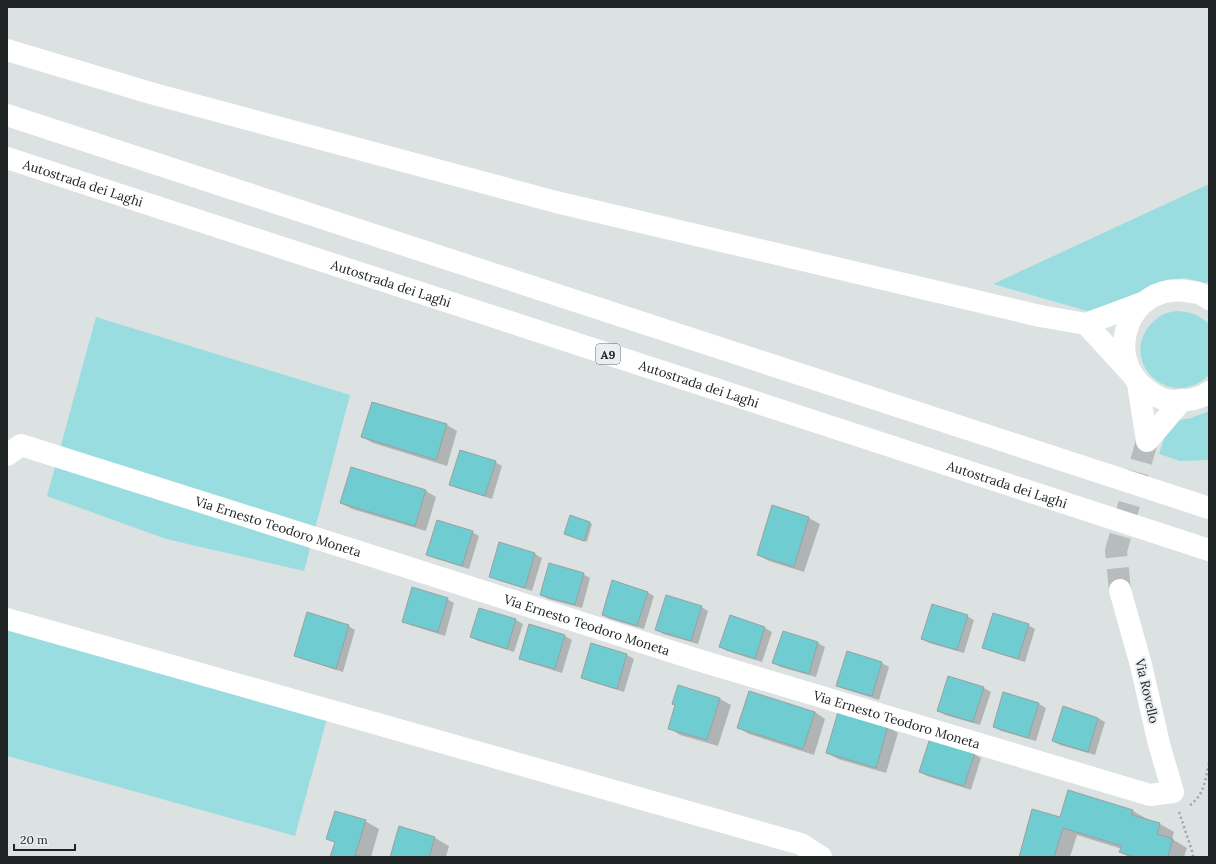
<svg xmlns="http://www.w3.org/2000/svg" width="1216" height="864" font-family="Lora,serif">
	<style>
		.green { fill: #9adde0 }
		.shadow { fill: #0003 }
		.building { fill: #6fccd0; stroke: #9aa1a1 }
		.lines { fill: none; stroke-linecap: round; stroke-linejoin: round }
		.minor-tunnel { stroke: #b7bcbc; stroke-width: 22; stroke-dasharray: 22 11; stroke-linecap: butt }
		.path { stroke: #9fa4a4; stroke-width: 2.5; stroke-dasharray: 2 3; stroke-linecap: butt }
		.minor { stroke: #fff; stroke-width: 22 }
		.highway { stroke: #fff; stroke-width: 22 }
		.labels { text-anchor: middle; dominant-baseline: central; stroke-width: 4; stroke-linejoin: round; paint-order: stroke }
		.shield { fill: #e9eff0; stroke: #5d6161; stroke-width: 1 }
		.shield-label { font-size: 12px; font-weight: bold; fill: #212424 }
		.street-label { font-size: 13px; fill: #212424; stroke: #e9eff0 }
	</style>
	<rect width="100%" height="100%" fill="#dce2e2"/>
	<!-- green -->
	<g class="green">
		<polygon points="1209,184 1209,281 1206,283 1184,278 1163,284 1139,296 1087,311 993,284"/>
		<path d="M1176 311C1191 312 1198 314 1209 324V375C1170 412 1119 362 1150 325 1154 321 1159 316 1164 314 1168 312 1173 312 1176 311Z"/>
		<polygon points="96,317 350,395 304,571 166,539 47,496"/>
		<polygon points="1209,411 1209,460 1180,461 1159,454 1164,439 1179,420 1191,418"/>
		<polygon points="7,628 328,715 295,836 7,756"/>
	</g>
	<!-- shadow -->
	<g class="shadow">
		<polygon points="373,403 447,425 457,431 447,466 373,443 362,437"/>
		<polygon points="495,462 502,466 492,499 457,488 450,484"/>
		<polygon points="426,491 436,497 426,531 352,509 341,503"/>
		<polygon points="773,507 809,518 820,524 804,572 769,561 758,555"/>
		<polygon points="589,522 592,524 587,542 565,534"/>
		<polygon points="472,532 479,536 469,569 434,558 428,554"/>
		<polygon points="535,554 542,558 532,591 497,580 490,576"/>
		<polygon points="583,574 590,578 582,608 548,599 541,595"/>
		<polygon points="647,592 654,596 644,629 610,619 603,615"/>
		<polygon points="447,599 454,603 445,636 410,625 403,621"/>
		<polygon points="701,607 708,611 698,644 663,634 657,630"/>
		<polygon points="730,616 765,628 772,632 762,662 727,651 720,647"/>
		<polygon points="967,616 974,620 964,653 929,643 922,639"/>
		<polygon points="516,620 523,624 514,652 478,641 471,637"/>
		<polygon points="530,625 565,636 572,640 562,673 527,662 520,658"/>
		<polygon points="1028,625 1035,629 1025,662 990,651 983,647"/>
		<polygon points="348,626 355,630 343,672 302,659 295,655"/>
		<polygon points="783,632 818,643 825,647 816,677 780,667 774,663"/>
		<polygon points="847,652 882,663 889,667 879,700 844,689 837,685"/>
		<polygon points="627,655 634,659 624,692 589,681 582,677"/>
		<polygon points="678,686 720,699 731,705 718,746 680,735 669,728 676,705"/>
		<polygon points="984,688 991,692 980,725 945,715 939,711"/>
		<polygon points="1004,694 1039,704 1046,708 1036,741 1001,731 994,727"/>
		<polygon points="1063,708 1098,718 1105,722 1095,755 1060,745 1053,741"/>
		<polygon points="815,712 825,719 814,755 749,734 739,728"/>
		<polygon points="888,727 898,733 886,773 838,759 827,753"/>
		<polygon points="974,754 981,758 971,790 927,776 920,772"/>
		<polygon points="1133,811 1147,819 1147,821 1160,824 1174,832 1172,839 1187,848 1184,857 1129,857 1120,852 1122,849 1077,835 1070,857 1020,857 1061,818"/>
		<polygon points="365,821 379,829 371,857 331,857 335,843 328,839"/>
		<polygon points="400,828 435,838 449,846 446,857 391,857"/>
	</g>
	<!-- building -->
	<g class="building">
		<polygon points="372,402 447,424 436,460 361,437"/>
		<polygon points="460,450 496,461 485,496 449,485"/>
		<polygon points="351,467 426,490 415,526 340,503"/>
		<polygon points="772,505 809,517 794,567 757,555"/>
		<polygon points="570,515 590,522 584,541 564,534"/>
		<polygon points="437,520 473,531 462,566 426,555"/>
		<polygon points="499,542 535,553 525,588 489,577"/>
		<polygon points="549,563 584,573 575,605 540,595"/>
		<polygon points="612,580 648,592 637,626 602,615"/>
		<polygon points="412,587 448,598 438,632 402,622"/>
		<polygon points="666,595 702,606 691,641 655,630"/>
		<polygon points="932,604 968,615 957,650 921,639"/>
		<polygon points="479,608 516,619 507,649 470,637"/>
		<polygon points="307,612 349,625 336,669 294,656"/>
		<polygon points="993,613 1029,624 1018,659 982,648"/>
		<polygon points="730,615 765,627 755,659 719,647"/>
		<polygon points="529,624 565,635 555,669 519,659"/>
		<polygon points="783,631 818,642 809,674 772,663"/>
		<polygon points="591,643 627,654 617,689 581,678"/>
		<polygon points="847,651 882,662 872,696 836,686"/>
		<polygon points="948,676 984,687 973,722 937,711"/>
		<polygon points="678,685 720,698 707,740 668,729 675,705 672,704"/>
		<polygon points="749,691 815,712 803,749 737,728"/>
		<polygon points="1003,692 1039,703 1028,738 993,727"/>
		<polygon points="1063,706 1098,718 1088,752 1052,741"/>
		<polygon points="838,712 888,726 876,768 826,753"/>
		<polygon points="930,738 975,753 964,786 919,772"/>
		<polygon points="1068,790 1133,810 1132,815 1160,823 1157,834 1173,839 1168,857 1135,857 1119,852 1122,846 1063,828 1054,857 1019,857 1032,809 1060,817"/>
		<polygon points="335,811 366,820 355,855 362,857 330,857 335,842 326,839"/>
		<polygon points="399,826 435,837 429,857 390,857"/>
	</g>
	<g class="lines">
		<!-- minor-tunnel -->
		<polyline class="minor-tunnel" points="1120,590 1116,551 1147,441"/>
		<!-- path -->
		<g class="path">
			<path d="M1190 805C1205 794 1205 780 1209 763"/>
			<polyline points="1179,812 1193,854 1193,857"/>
		</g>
		<!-- minor -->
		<g class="minor">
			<polyline points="7,50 154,94 556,202 1040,316 1086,324 1142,303"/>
			<path d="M1209 299C1206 297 1202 294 1198 293 1195 292 1190 292 1186 291 1130 283 1101 356 1147 390 1155 396 1164 401 1174 401 1187 400 1199 400 1209 392"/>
			<polyline points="1086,324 1130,372"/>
			<polyline points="1138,384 1147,441 1182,400"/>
			<path id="s1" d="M7 455 21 445 347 548 698 660 1150 795 1173 792 1159 744 1141 665 1120 590"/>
			<polyline points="7,619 801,844 821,857"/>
		</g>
		<!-- highway -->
		<g class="highway">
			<polyline points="7,115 1209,508"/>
			<path id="s2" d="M7 158 1209 550"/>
		</g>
	</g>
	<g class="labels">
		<!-- shield labels -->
		<rect class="shield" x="596" y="344" width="24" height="20" rx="3"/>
		<g class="shield-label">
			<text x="608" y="354">A9</text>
		</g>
		<!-- street labels -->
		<g class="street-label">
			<text stroke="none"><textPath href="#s2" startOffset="80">Autostrada dei Laghi</textPath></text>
			<text stroke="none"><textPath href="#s2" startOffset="404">Autostrada dei Laghi</textPath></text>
			<text stroke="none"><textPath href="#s2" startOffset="728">Autostrada dei Laghi</textPath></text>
			<text stroke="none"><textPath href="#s2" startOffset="1052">Autostrada dei Laghi</textPath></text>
			<text stroke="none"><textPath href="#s1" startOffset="287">Via Ernesto Teodoro Moneta</textPath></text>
			<text stroke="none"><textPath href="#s1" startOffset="611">Via Ernesto Teodoro Moneta</textPath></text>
			<text transform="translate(1147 691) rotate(77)">Via Rovello</text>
			<text stroke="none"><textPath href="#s1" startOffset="935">Via Ernesto Teodoro Moneta</textPath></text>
		</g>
	</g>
	<!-- border -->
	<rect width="1216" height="864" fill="none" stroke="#212424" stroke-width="16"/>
	<!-- scale -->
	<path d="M14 844v6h61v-6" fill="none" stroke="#212424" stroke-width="2"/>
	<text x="20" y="844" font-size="12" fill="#212424" stroke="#e9eff0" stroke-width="3" paint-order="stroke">20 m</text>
</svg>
